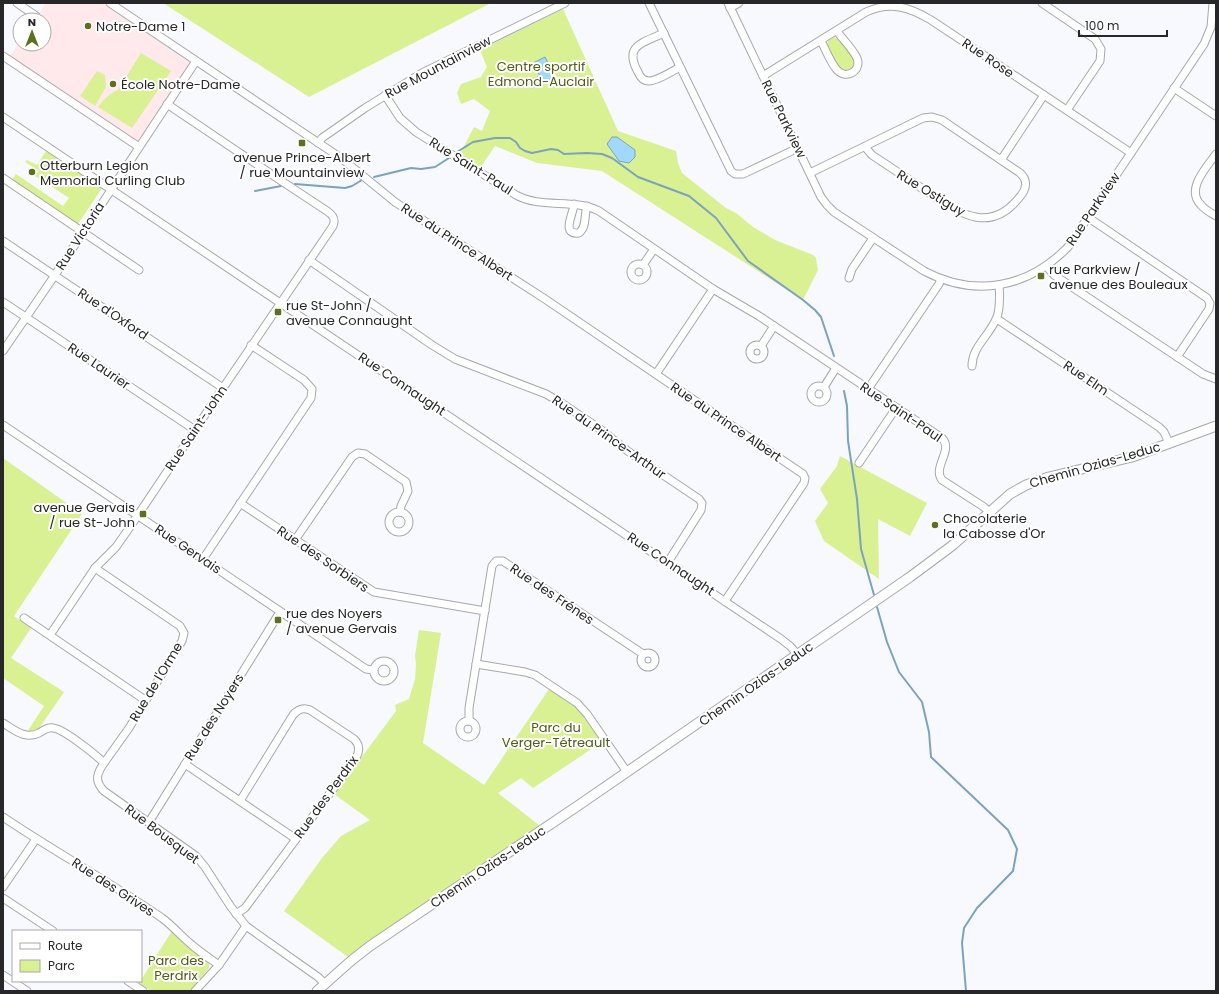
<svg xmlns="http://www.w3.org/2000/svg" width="1219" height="994" font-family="Poppins,sans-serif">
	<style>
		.education { fill: #ffe9eb }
		.green { fill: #d9f093; fill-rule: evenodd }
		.water { fill: #a1d8fe; stroke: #7ca3be }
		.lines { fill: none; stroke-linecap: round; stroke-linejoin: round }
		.stream { stroke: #7ca3be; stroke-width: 2 }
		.minor-casing { stroke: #a6a8ac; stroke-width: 9 }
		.tertiary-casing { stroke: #a6a8ac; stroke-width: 11 }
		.minor { stroke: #fff; stroke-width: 7 }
		.tertiary { stroke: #fff; stroke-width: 9 }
		.poi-dot { fill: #5e701d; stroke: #fff; stroke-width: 1.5 }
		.labels { text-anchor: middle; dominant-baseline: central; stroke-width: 4; stroke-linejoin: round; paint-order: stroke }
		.poi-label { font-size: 13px; fill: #272729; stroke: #fff; text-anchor: start }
		.street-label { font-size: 13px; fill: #272729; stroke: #fff }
		.park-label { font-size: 13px; fill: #505e16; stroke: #fff }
	</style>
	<rect width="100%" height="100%" fill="#f7f9fe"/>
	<!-- education -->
	<polygon class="education" points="46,3 110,3 196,61 139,147 8,59 20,42 20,44 44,44 44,20 34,20"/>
	<!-- green -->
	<g class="green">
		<polygon points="163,3 491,3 309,97"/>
		<path d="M563 9 618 131 676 151 678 163 682 173 726 208 736 213 753 227 775 240 813 255 816 258 818 270 803 300 602 171 537 163 495 146 480 168 460 154 474 127 482 131 490 111 474 99 461 104 457 93 461 84 481 77 487 67 480 50ZM617 137 635 150V157L629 163 619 160Z"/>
		<polygon points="833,37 838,38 853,57 856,65 853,71 842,71 836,64 827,44 828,41"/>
		<path d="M141 53 171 71 132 128 98 107C104 100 109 93 118 90Z"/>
		<polygon points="97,71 105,75 106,87 95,106 80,96"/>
		<polygon points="46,151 102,188 78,224 12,180 16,174 63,206 69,198 35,176 39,171 25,162 27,160 37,165"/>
		<polygon points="840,456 927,503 910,536 878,519 879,579 824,541 815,521 828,503 820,489 837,466"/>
		<polygon points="3,458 82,514 14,616 31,628 11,658 64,692 40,727 32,732 27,732 44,706 3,678"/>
		<polygon points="419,630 441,633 423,743 484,785 549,689 577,708 602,742 533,788 521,778 498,793 540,826 356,950 348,957 284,911 322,858 341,836 370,820 334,794 396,711 395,705 409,699 415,679 416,664 415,656"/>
		<polygon points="172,931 185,945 207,961 209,964 209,968 190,991 151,991 139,983"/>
	</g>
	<!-- water -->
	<g class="water">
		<polygon points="545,57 555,77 532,88 528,81 540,76 533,63"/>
		<polygon points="612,137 617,137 635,150 635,157 629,163 619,161 607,144"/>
	</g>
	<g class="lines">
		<!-- stream -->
		<g class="stream">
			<polyline points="457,152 473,142 495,138 510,138 516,142 520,148 525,151 532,153 551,149 558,150 564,154 587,153 602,154 612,158 638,177 689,196 716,218 748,261 803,300 815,310 821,317 834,356"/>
			<polyline points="374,177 411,168 421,169 435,167 449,158"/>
			<polyline points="295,184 345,188 352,186 362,180"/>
			<polyline points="255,191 281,186"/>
			<polyline points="844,391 847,406 848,441 857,499 861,549 874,595"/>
			<polyline points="877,607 887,642 899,672 922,702 929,732 931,757 1008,830 1017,849 1013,871 977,908 964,928 962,943 966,991"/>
		</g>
		<!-- minor casing -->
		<g class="minor-casing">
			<g id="minor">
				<polyline points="17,3 36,16"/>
				<polyline points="110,3 341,158 395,202 545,299 803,474 805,478 804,483 725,601"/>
				<polyline points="649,3 731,171 735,174 743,174 798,148"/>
				<path d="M728 3 821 197 827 205 834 212 924 271C975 298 1028 288 1068 247L1204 44 1211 27 1213 3"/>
				<polyline points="1042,3 1095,39 1101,49 1100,61 1067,110"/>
				<polyline points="730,8 739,3"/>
				<path d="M664 33C643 43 623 45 638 72 640 77 643 81 649 81 657 81 673 71 680 67"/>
				<path d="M821 41C826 50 830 62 837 70 846 80 862 71 857 58 852 48 843 40 837 31"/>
				<polyline points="3,56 139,147"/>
				<path d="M763 76 866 12C891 1 909 7 931 20L1131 153"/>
				<polyline points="1174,88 1216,116"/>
				<path d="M385 95 400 118 416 132 516 195C541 209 573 198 599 211L713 289 759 316 942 438C954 450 932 467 942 480L984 507 989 512"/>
				<polyline points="3,117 781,639 790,646 798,655"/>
				<polyline points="318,143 322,138 365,108 422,73 565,3"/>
				<path d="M1216 154C1207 167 1185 189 1201 205 1205 210 1211 213 1216 216"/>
				<polyline points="1001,160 1044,95"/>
				<path d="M810 173 923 118 932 117 942 120 1020 173C1027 179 1027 187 1022 194 991 237 959 213 926 191 908 179 890 167 872 155L865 147"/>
				<polyline points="3,178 139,270"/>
				<path d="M574 204C574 213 560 235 579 233 587 227 584 215 587 206"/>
				<polyline points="1089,218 1207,298 1210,303 1209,309 1177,357"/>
				<polyline points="3,241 223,388"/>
				<polyline points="309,260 432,345 455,359 546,394 563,404 600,429 629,452 699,499 702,503 701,510 668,562"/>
				<circle cx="639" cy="272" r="8"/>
				<polyline points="643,265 654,249"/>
				<polyline points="1046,266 1054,275 1188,364 1203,374 1216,379"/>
				<polyline points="849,278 852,269 873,238"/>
				<polyline points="3,302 195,430"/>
				<polyline points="997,319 1159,427 1164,432 1169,443"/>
				<circle cx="757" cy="352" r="7"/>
				<polyline points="761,346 774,326"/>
				<polyline points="3,351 55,275 196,61"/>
				<path d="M972 366C972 347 989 336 996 319 1000 312 1000 293 999 285"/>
				<polyline points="656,374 713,289"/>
				<circle cx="819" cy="394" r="8"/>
				<polyline points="824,387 836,368"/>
				<polyline points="868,389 939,284 941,279"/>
				<polyline points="3,425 366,669 373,670"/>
				<polyline points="859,463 896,408"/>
				<polyline points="240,503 374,592 485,611"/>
				<circle cx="399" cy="522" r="10"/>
				<polyline points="295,540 352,457 358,453 365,454 406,482 408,491 401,506 400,512"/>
				<polyline points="203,559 311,398 312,389 304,380 251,345"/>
				<polyline points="95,568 180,626 184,633 182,641 129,728 104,763"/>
				<polyline points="24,618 145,700"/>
				<path d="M50 635 95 568 116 547 132 524 223 388 333 226C336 219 333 215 327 211L280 180 167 104"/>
				<circle cx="648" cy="660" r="7"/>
				<circle cx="384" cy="671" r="10"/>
				<polyline points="476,664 525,672 535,675 577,703 587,714 627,772"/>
				<circle cx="468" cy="729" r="8"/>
				<polyline points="469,721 469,708 492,566 496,561 503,561 643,654"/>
				<path d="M3 723C15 730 25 740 39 733 44 730 48 727 53 728 64 729 96 755 104 763 97 773 94 781 104 791L196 856 205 867 231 907 246 926 318 977 325 984"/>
				<polyline points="185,764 296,839"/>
				<path d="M3 817C55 852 110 882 162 918 173 926 181 936 192 945 200 952 209 958 219 965"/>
				<polyline points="149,822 280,612"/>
				<polyline points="3,887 36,839"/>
				<polyline points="3,898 53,931"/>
				<path d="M236 914 245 908 356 758C360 751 360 745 354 739L310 710C303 707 298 709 293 715L240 801"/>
				<polyline points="3,975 27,991"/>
				<polyline points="128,981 143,991"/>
				<polyline points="195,991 219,965 246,926"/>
			</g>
		</g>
		<!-- tertiary casing -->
		<g class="tertiary-casing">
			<polyline id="tertiary" points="317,991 352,960 370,946 579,805 910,577 953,545 1010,494 1026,485 1049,477 1132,457 1216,426"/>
		</g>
		<!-- minor -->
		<use href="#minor" class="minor"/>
		<!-- tertiary -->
		<use href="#tertiary" class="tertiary"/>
	</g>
	<!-- markers -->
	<g class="poi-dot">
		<circle cx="88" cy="26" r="4"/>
		<circle cx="113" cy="84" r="4"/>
		<rect x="298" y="139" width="8" height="8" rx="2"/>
		<circle cx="32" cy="172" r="4"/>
		<rect x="1037" y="272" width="8" height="8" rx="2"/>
		<rect x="274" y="308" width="8" height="8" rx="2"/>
		<rect x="139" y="510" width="8" height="8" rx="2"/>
		<circle cx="935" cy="525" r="4"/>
		<rect x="274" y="616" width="8" height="8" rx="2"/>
	</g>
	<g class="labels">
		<!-- poi labels -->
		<g class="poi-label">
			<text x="96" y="26">Notre-Dame 1</text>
			<text x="121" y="84">École Notre-Dame</text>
			<text x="302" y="157" text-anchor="middle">avenue Prince-Albert<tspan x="302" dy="15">/ rue Mountainview</tspan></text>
			<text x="40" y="165">Otterburn Legion<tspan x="40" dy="15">Memorial Curling Club</tspan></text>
			<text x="1049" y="269">rue Parkview /<tspan x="1049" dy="15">avenue des Bouleaux</tspan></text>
			<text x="286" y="305">rue St-John /<tspan x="286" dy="15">avenue Connaught</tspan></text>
			<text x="135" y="507" text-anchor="end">avenue Gervais<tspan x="135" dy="15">/ rue St-John</tspan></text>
			<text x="943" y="518">Chocolaterie<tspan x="943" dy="15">la Cabosse d'Or</tspan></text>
			<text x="286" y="613">rue des Noyers<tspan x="286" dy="15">/ avenue Gervais</tspan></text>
		</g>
		<!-- street labels -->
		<g class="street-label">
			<text transform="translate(988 58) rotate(34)">Rue Rose</text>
			<text transform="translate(438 67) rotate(-28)">Rue Mountainview</text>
			<text transform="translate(784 119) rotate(64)">Rue Parkview</text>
			<text transform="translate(471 166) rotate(32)">Rue Saint-Paul</text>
			<text transform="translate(931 193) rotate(31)">Rue Ostiguy</text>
			<text transform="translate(1093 209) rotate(-56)">Rue Parkview</text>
			<text transform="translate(80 236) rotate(-57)">Rue Victoria</text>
			<text transform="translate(457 242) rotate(33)">Rue du Prince Albert</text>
			<text transform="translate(113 314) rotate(34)">Rue d'Oxford</text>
			<text transform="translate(99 366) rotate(34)">Rue Laurier</text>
			<text transform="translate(1086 378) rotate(34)">Rue Elm</text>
			<text transform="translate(402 384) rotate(34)">Rue Connaught</text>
			<text transform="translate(901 412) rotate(34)">Rue Saint-Paul</text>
			<text transform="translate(726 422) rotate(34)">Rue du Prince Albert</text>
			<text transform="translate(196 428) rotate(-56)">Rue Saint-John</text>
			<text transform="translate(609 437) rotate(35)">Rue du Prince-Arthur</text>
			<text transform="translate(1095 465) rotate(-16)">Chemin Ozias-Leduc</text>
			<text transform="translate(188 549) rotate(34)">Rue Gervais</text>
			<text transform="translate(323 559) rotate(34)">Rue des Sorbiers</text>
			<text transform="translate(671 564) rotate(34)">Rue Connaught</text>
			<text transform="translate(552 594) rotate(34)">Rue des Frénes</text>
			<text transform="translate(156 682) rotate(-59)">Rue de l'Orme</text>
			<text transform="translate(756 684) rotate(-35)">Chemin Ozias-Leduc</text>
			<text transform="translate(214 717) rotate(-58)">Rue des Noyers</text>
			<text transform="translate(326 797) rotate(-54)">Rue des Perdrix</text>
			<text transform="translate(162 834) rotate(37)">Rue Bousquet</text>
			<text transform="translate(488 867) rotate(-34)">Chemin Ozias-Leduc</text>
			<text transform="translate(113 887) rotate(33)">Rue des Grives</text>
		</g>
		<!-- park labels -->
		<g class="park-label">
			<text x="541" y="66">Centre sportif<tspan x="541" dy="15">Edmond-Auclair</tspan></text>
			<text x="556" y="727">Parc du<tspan x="556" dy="15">Verger-Tétreault</tspan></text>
			<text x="176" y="960">Parc des<tspan x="176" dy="15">Perdrix</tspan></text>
		</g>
	</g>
	<!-- border -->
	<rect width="1219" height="994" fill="none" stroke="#272729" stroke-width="8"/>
	<!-- legend -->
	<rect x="12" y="930" width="130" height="52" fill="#ffffff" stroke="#a9a9a9"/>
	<rect x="20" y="943" width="20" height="6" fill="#ffffff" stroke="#a9a9a9"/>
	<text x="48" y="950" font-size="12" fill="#272729">Route</text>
	<rect x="20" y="960" width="20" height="12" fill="#d9f093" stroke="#a9a9a9"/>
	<text x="48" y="970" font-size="12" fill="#272729">Parc</text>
	<!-- north arrow -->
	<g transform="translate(32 32)"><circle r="19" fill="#ffffff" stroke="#a9a9a9"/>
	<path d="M0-3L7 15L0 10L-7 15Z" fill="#5e701d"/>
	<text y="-6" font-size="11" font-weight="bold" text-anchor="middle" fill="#272729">N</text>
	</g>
	<!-- scale -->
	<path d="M1079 30v6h88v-6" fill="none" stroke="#272729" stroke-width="2"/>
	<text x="1085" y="30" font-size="12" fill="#272729" stroke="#ffffff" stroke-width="3" paint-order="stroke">100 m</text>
</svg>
